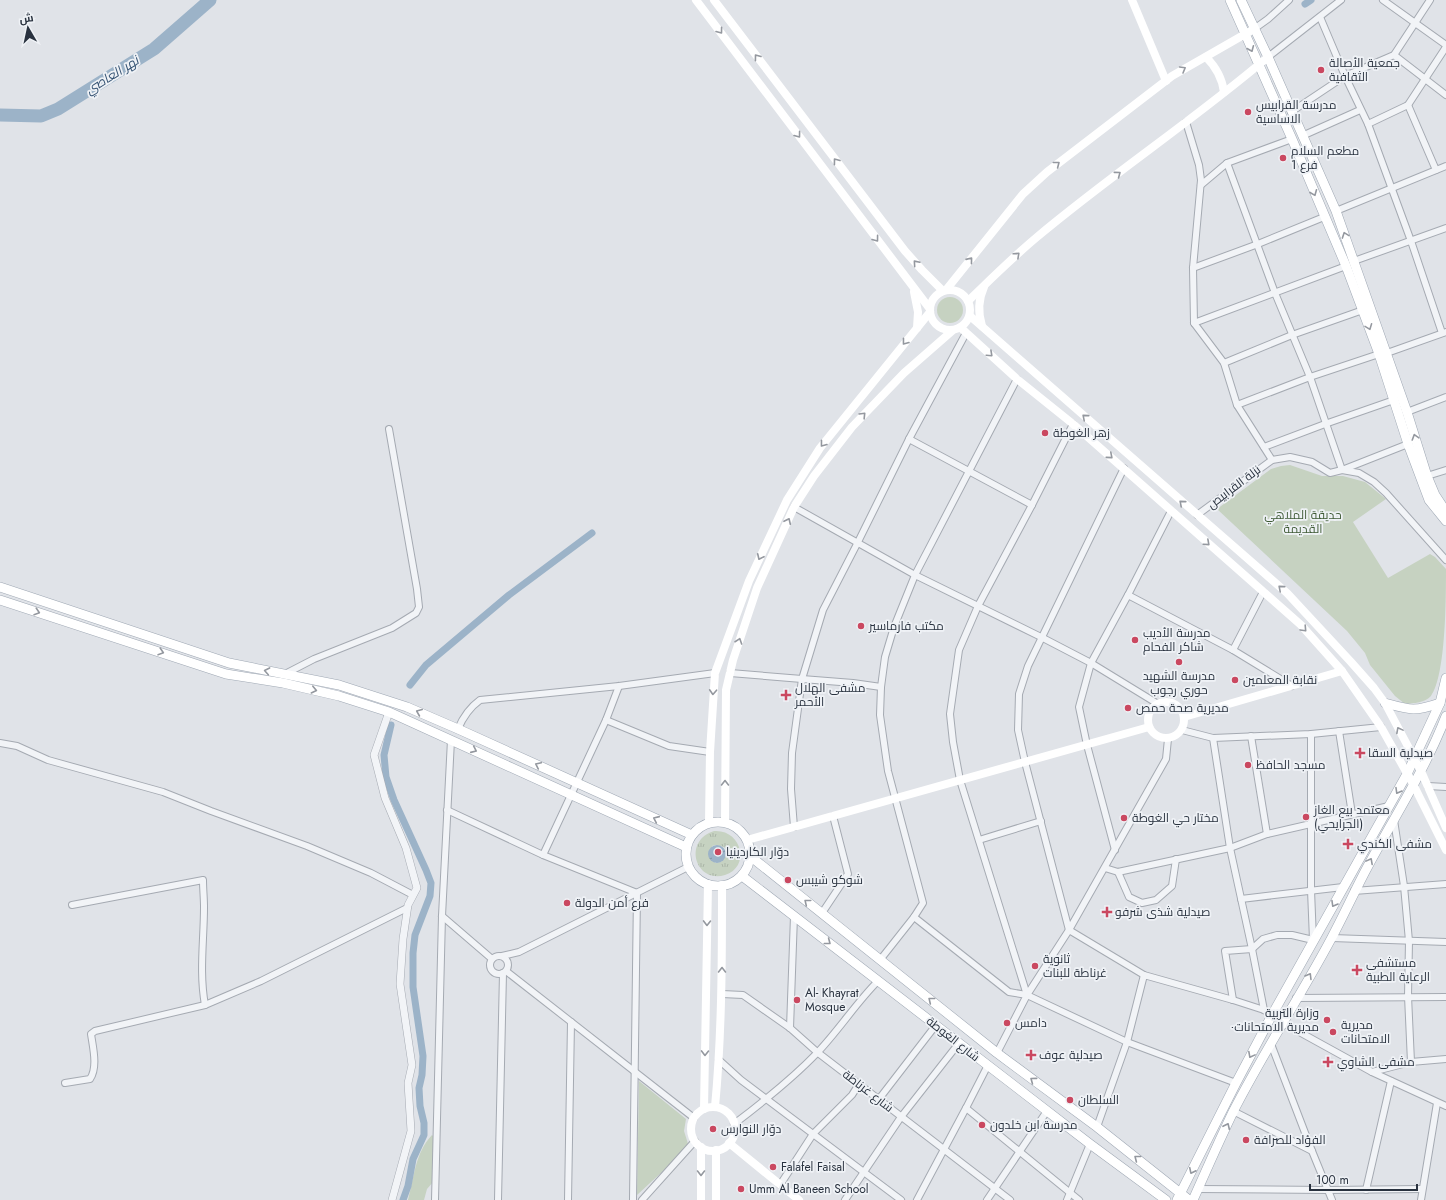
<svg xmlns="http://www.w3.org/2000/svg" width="1446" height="1200" font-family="Jost,Cairo,sans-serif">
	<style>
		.grass { fill: url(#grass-tufts); fill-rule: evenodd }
		.green { fill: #c6d2c1 }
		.water { fill: url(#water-ripples) }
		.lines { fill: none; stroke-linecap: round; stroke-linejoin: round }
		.canal { stroke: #9cb3c8; stroke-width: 7 }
		.river { stroke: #9cb3c8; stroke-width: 13 }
		.minor-casing { stroke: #a5aab2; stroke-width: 8 }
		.tertiary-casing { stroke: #a5aab2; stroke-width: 8 }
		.primary-casing { stroke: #9fa8b4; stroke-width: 10 }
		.minor { stroke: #f2f4f7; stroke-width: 6 }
		.tertiary { stroke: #f2f4f7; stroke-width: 7 }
		.secondary { stroke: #fff; stroke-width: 8 }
		.primary { stroke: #fff; stroke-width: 9 }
		.oneway { stroke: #94989f }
		.poi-dot { fill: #ca4860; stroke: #eff2f6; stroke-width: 1.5 }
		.labels { text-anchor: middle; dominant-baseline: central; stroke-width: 3.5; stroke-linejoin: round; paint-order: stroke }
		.poi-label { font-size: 12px; fill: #29323f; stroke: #eff2f6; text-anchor: start }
		.street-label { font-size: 12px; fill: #29323f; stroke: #eff2f6 }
		.park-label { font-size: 12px; fill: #3f5b36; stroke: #eff2f6 }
		.water-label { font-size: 13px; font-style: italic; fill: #345272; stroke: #eff2f6 }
	</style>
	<defs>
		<pattern id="grass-tufts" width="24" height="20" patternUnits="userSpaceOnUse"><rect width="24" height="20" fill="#c6d2c1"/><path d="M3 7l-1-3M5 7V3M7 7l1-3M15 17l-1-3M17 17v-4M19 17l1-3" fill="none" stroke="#aab5a7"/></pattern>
		<pattern id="water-ripples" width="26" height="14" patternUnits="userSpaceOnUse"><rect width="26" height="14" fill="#9cb3c8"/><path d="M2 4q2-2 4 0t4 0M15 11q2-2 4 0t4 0" fill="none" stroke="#7f92a4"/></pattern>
	</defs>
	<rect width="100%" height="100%" fill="#e0e3e8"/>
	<!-- grass -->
	<path class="grass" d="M714 831C742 829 751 867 725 875 696 884 682 841 714 831ZM715 845 724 847 727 852 721 862 715 863 712 846Z"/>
	<!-- green -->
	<g class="green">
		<circle cx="950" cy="310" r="13"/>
		<path d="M1290 465 1322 476H1343L1365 482 1386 499 1353 522 1388 578 1430 554 1435 557 1446 569C1446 598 1446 675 1431 696 1425 703 1414 703 1405 704L1395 696 1370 665 1365 653 1347 631 1217 509 1271 469 1281 466Z"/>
		<polygon points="639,1081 686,1119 684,1131 689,1147 637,1195"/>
		<path d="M432 1135 434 1137 433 1182 427 1189 424 1200H408C414 1178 415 1153 432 1135Z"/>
	</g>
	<!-- water -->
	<circle class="water" cx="717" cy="854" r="9"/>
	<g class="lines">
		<!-- canal -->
		<g class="canal">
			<polyline points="1305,4 1311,0"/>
			<polyline points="410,685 426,665 509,595 592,533"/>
			<polyline points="391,725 384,755 386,777 394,800 426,870 431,883 430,896 415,935 413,953 413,987 423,1056 422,1075 419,1088 420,1106 424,1123 424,1135 413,1159 408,1186 403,1200"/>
		</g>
		<!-- river -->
		<polyline class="river" points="0,115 41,116 58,109 154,49 210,0"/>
		<!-- minor casing -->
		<g class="minor-casing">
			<g id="minor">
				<polyline points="1383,0 1446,45"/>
				<polyline points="1320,17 1345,76 1368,124 1411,241 1442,333"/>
				<polyline points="1254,29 1268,19 1289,0"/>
				<polyline points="1394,55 1446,95"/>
				<polyline points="1268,57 1341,0"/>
				<polyline points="1408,105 1436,170"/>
				<polyline points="1291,112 1345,76 1394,55 1430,0"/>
				<polyline points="1186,122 1199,165 1201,180 1193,268 1194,323 1224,363 1237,405 1272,460"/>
				<polyline points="1368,124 1408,105 1446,47"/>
				<polyline points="1302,136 1360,110"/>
				<polyline points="1227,163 1275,293 1310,377 1342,470 1359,473 1374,482 1386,493 1446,560"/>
				<polyline points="1201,185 1227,163 1292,139"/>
				<polyline points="1336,211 1446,166"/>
				<polyline points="1354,261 1446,228"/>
				<polyline points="1193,268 1258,244 1324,217"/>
				<polyline points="1194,323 1346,266"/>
				<polyline points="1387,353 1446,332"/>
				<polyline points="1224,363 1292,335 1363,310"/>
				<polyline points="1237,405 1310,377 1379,354"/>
				<polyline points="1407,412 1446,397"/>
				<polyline points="1073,424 1032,505 978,606 959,650 950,714 953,742 960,780 1027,995 1127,1042 1236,1083"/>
				<polyline points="909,439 1032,505"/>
				<polyline points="1264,447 1325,424 1394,400"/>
				<polyline points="1124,468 1028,666 1019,694 1018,730 1025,762 1069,930 1166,759 1168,739"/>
				<polyline points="1427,476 1446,470"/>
				<polyline points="794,507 915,575 1041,637 1091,663 1158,704"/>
				<polyline points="1197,515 1272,460 1290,457 1312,462 1330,473 1342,470 1408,444"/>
				<polyline points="1128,595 1171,511"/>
				<polyline points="1233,650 1263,592"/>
				<polyline points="730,673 802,679 823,610 858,542 909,439 966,333"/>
				<polyline points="285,674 314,659 392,628 416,613 419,607 417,589 389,429"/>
				<polyline points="606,720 669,746 710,752"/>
				<path d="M458 729C463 717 469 708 480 700L619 686 715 673"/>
				<polyline points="1182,730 1213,738 1311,734 1381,727"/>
				<polyline points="1339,731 1352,814"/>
				<polyline points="1251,736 1267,834"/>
				<polyline points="1213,738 1230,848 1252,949 1264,1010"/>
				<polyline points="0,743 17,746 48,760 163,792 211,811 307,846 371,873 413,895"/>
				<polyline points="1428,786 1446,787"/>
				<polyline points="447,810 543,855 637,893 633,1200"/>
				<polyline points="1394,820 1404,886 1409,941 1408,996 1411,1062"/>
				<polyline points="794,827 791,789 792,753 802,679 853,683 881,687"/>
				<polyline points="979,840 1041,821"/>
				<polyline points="1115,850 1087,745 1079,707 1091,663 1128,595 1233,650 1292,686"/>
				<polyline points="543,855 606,720 619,686"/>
				<polyline points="1105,868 1118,872 1230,848 1267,834 1389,806"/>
				<polyline points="1118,872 1129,897 1142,903 1156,900 1172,886 1176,859"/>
				<polyline points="1354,891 1446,884"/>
				<polyline points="1241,899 1343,887"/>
				<path d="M72 905 203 880C203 889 204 898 204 907 204 940 199 972 205 1005"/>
				<polyline points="822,913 848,874 833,816"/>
				<polyline points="442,916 492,959"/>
				<polyline points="914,917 1009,992 1027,995"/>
				<polyline points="1332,938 1446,942"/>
				<circle cx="499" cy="965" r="9"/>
				<polyline points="502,956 519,952 688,867"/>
				<polyline points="880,960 914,917 923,903 888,771 880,715 881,687 885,657 894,627 915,575 1017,379"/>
				<polyline points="506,971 694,1118"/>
				<polyline points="722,994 743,995 790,1028 817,1052 1010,1200"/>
				<polyline points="1296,998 1446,997"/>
				<polyline points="1233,1000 1225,951 1252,949 1263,939 1277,935 1292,935 1313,940 1311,890 1311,734"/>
				<polyline points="1283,1023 1372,1072 1411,1062 1446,1059"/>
				<polyline points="790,1028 794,916"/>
				<polyline points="1271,1044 1312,1151 1332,1200"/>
				<polyline points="997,1053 1027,995 1069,930 1144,975"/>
				<polyline points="719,1060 741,1080 901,1200"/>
				<polyline points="988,1065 966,1108 1079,1200"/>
				<polyline points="1372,1072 1446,1106"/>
				<path d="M65 1083 90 1079C98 1067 93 1048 91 1034L95 1031 205 1005 261 981 407 908"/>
				<polyline points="879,1099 936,1025"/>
				<polyline points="1233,1111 1312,1151"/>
				<path d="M734 1124C763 1102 792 1079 817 1053 839 1030 856 1003 878 981"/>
				<polyline points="1097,1127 1127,1042 1144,975 1233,1000 1264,1010 1272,1015"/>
				<polyline points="780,1185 813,1134 852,1095 859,1084"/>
				<polyline points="1198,1189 1328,1190 1422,1189"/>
				<polyline points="1366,1190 1391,1081"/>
				<polyline points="435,1200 442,916 451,740"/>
				<polyline points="498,1200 503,973"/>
				<polyline points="568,1200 571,1022"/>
				<polyline points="642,1200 695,1141"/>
				<polyline points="845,1200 901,1117 959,1043"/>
				<polyline points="917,1200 966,1108"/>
				<polyline points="987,1200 1047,1111"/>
				<polyline points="1067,1200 1090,1144"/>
				<polyline points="1421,1200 1437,1103"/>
			</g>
		</g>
		<!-- tertiary casing -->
		<g class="tertiary-casing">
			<polyline id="tertiary" points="389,712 374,755 385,798 406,848 417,888 408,905 403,939 400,984 412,1065 408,1083 411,1131 392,1200"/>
		</g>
		<!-- primary casing -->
		<g class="primary-casing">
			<g id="primary">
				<polyline points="1230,0 1292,139 1346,266 1379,354 1408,444 1429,500 1446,521"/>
				<polyline points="1241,0 1268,57 1336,211 1407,412 1427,476 1435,495 1445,510"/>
				<polyline points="0,587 229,663 339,685 407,707 458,729 692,835"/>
				<polyline points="0,600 226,674 283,683 339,696 389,712 686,847"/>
				<path d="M1385 703C1410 710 1414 712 1440 703"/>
				<circle cx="718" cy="854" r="32"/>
				<polyline points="750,856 997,1053 1097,1127 1189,1200"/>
				<polyline points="742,876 1090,1144 1166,1200"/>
				<polyline points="1177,1200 1236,1083 1272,1015 1407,774 1440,703 1446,678"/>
				<path d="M1193 1200C1206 1171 1219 1141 1233 1112 1263 1053 1300 997 1331 939 1344 915 1355 890 1368 866 1395 816 1426 768 1446 716"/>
			</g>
		</g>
		<!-- minor -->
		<use href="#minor" class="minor"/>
		<!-- tertiary -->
		<use href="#tertiary" class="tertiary"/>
		<!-- secondary -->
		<g class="secondary">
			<polyline points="696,0 930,309"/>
			<polyline points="714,0 905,251 922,270 943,291"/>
			<polyline points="1132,0 1166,81"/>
			<path d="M1206 57C1216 67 1222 77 1224 92"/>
			<circle cx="950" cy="310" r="20"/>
			<polyline points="946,290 1023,194 1047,172 1172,76 1254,29"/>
			<polyline points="914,292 918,312 917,328"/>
			<path d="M968 301C991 279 1013 257 1037 237 1112 174 1194 120 1268 57"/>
			<polyline points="970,316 1287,593 1351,662 1374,688 1385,703 1421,771 1446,828"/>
			<path d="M982 326C978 313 978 300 984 287"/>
			<polyline points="961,328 1017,379 1073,424 1301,625 1342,671 1381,727 1413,784 1446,850"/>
			<circle cx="1166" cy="720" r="18"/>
			<polyline points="1184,717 1342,671"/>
			<polyline points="725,822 726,690 733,660 757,588 794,507 814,476 852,427 904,373 952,331"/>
			<polyline points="709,823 710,752 715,673 749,581 787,500 820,448 930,312"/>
			<polyline points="747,840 1149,727"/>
			<path d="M715 1107C722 1033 722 960 722 885"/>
			<circle cx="713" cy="1129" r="22"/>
			<polyline points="704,1109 708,884"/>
			<polyline points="729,1143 799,1200"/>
			<polyline points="701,1200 701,1147"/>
			<polyline points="716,1200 716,1150"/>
		</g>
		<!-- primary -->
		<use href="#primary" class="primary"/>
	</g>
	<!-- one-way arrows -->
	<defs><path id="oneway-chevron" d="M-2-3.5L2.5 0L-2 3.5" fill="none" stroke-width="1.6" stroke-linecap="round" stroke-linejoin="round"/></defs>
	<g class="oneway">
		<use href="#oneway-chevron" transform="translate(720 31) rotate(53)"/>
		<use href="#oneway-chevron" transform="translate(1251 49) rotate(67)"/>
		<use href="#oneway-chevron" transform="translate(757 57) rotate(-127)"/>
		<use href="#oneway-chevron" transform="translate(1183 69) rotate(-30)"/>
		<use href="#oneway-chevron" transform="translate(798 135) rotate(53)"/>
		<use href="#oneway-chevron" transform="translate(836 161) rotate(-127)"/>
		<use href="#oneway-chevron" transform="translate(1057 164) rotate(-38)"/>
		<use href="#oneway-chevron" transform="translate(1118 174) rotate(-37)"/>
		<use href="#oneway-chevron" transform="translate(1314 193) rotate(68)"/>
		<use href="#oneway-chevron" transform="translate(1345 235) rotate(-110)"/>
		<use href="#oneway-chevron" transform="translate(876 239) rotate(53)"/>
		<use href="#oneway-chevron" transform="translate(1017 255) rotate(-43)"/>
		<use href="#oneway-chevron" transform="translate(970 260) rotate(-51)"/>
		<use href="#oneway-chevron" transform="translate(916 263) rotate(-131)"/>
		<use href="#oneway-chevron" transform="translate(1369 327) rotate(69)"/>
		<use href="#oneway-chevron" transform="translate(905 342) rotate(128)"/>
		<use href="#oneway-chevron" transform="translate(990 354) rotate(43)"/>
		<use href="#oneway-chevron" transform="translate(863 415) rotate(-46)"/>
		<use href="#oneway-chevron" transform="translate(1085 417) rotate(-139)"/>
		<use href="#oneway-chevron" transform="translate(1415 437) rotate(-107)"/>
		<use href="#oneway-chevron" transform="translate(823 444) rotate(128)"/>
		<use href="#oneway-chevron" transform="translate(1110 456) rotate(41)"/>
		<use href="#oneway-chevron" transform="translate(1182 503) rotate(-139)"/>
		<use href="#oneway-chevron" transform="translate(788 521) rotate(-65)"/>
		<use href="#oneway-chevron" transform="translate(1207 543) rotate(42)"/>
		<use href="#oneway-chevron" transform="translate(760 557) rotate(115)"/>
		<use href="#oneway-chevron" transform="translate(1281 588) rotate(-139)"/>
		<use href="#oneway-chevron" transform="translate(37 612) rotate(18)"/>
		<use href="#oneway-chevron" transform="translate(1304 629) rotate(47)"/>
		<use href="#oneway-chevron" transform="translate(739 641) rotate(-71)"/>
		<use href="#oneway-chevron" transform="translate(161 652) rotate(18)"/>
		<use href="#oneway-chevron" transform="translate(267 671) rotate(-169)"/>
		<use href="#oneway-chevron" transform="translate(314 690) rotate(13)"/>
		<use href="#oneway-chevron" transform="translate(713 692) rotate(93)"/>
		<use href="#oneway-chevron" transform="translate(419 712) rotate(-157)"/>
		<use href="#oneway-chevron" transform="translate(1399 730) rotate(-118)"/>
		<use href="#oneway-chevron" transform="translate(474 750) rotate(24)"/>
		<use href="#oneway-chevron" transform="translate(538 765) rotate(-155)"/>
		<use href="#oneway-chevron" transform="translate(725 783) rotate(-90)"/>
		<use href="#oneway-chevron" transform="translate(1398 791) rotate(120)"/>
		<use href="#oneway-chevron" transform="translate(656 819) rotate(-156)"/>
		<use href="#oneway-chevron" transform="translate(1370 861) rotate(-62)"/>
		<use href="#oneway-chevron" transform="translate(807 902) rotate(-141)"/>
		<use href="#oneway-chevron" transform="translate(1334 904) rotate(120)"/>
		<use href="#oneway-chevron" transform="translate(707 923) rotate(91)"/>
		<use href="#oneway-chevron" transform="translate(828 942) rotate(38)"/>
		<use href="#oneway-chevron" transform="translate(722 970) rotate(-90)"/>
		<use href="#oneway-chevron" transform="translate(1309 976) rotate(-59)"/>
		<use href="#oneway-chevron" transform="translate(931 1000) rotate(-141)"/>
		<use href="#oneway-chevron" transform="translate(705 1053) rotate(91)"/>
		<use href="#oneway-chevron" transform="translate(1251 1055) rotate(118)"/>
		<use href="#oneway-chevron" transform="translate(1033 1080) rotate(-143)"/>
		<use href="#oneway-chevron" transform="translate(1227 1126) rotate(-65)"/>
		<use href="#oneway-chevron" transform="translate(1137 1158) rotate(-142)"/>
		<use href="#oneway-chevron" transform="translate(1192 1171) rotate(116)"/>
		<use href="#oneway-chevron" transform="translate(701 1173) rotate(90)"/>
	</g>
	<!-- markers -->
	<g class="poi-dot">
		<circle cx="1321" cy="70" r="4"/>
		<circle cx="1248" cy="112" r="4"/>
		<circle cx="1283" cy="158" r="4"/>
		<circle cx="1045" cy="433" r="4"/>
		<circle cx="861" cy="626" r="4"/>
		<circle cx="1135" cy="640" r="4"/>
		<circle cx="1179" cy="662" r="4"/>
		<circle cx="1235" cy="680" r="4"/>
		<path d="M784 689h4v4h4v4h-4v4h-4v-4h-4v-4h4z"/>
		<circle cx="1128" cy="708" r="4"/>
		<path d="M1358 747h4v4h4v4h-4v4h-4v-4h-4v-4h4z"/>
		<circle cx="1248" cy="765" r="4"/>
		<circle cx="1306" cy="817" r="4"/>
		<circle cx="1124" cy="818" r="4"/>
		<path d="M1346 838h4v4h4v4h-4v4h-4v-4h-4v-4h4z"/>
		<circle cx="718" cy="852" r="4"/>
		<circle cx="788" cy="880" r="4"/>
		<circle cx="567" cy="903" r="4"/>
		<path d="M1105 906h4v4h4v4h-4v4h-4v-4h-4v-4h4z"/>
		<circle cx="1035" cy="966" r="4"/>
		<path d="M1355 964h4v4h4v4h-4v4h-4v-4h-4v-4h4z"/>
		<circle cx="797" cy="1000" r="4"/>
		<circle cx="1327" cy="1020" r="4"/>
		<circle cx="1007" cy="1023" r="4"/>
		<circle cx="1333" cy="1032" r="4"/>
		<path d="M1029 1049h4v4h4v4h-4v4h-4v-4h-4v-4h4z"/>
		<path d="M1326 1056h4v4h4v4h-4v4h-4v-4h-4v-4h4z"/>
		<circle cx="1070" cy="1100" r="4"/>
		<circle cx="982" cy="1125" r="4"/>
		<circle cx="713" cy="1129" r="4"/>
		<circle cx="1246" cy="1140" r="4"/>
		<circle cx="773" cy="1167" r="4"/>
		<circle cx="741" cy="1189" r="4"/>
	</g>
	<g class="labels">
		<!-- poi labels -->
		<g class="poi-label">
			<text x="1329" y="63">جمعية الأصالة<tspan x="1329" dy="14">الثقافية</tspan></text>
			<text x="1256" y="105">مدرسة القرابيس<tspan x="1256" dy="14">الاساسية</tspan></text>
			<text x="1291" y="151">مطعم السلام<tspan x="1291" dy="14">فرع 1</tspan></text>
			<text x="1053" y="433">زهر الغوطة</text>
			<text x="869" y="626">مكتب فارماسير</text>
			<text x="1143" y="633">مدرسة الأديب<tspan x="1143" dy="14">شاكر الفحام</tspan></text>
			<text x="1179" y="676" text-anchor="middle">مدرسة الشهيد<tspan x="1179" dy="14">حوري رجوب</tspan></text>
			<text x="1243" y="680">نقابة المعلمين</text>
			<text x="795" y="688">مشفى الهلال<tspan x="795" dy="14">الأحمر</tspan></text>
			<text x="1136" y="708">مديرية صحة حمص</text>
			<text x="1368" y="753">صيدلية السقا</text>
			<text x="1256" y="765">مسجد الحافظ</text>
			<text x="1314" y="810">معتمد بيع الغاز<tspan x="1314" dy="14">(الجرايحي)</tspan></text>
			<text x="1132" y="818">مختار حي الغوطة</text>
			<text x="1357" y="844">مشفى الكندي</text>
			<text x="726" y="852">دوّار الكاردينيا</text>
			<text x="796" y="880">شوكو شيبس</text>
			<text x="575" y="903">فرع أمن الدولة</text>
			<text x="1115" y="912">صيدلية شذى شرفو</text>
			<text x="1043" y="959">ثانوية<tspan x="1043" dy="14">غرناطة للبنات</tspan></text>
			<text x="1366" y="963">مستشفى<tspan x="1366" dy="14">الرعاية الطبية</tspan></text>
			<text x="805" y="993">Al- Khayrat<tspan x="805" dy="14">Mosque</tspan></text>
			<text x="1319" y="1013" text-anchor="end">وزارة التربية<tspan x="1319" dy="14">-مديرية الامتحانات</tspan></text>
			<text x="1015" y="1023">دامس</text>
			<text x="1341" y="1025">مديرية<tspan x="1341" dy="14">الامتحانات</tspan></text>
			<text x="1039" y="1055">صيدلية عوف</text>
			<text x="1337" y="1062">مشفى الشاوي</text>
			<text x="1078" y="1100">السلطان</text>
			<text x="990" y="1125">مدرسة ابن خلدون</text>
			<text x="721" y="1129">دوّار النوارس</text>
			<text x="1254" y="1140">الفؤاد للصرافة</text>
			<text x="781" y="1167">Falafel Faisal</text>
			<text x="749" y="1189">Umm Al Baneen School</text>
		</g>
		<!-- street labels -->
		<g class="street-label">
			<text transform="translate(1234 487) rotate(-37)">نزلة القرابيص</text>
			<text transform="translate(953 1039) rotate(38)">شارع الغوطة</text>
			<text transform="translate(868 1091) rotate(38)">شارع غرناطة</text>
		</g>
		<!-- park labels -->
		<g class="park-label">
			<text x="1303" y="515">حديقة الملاهي<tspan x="1303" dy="14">القديمة</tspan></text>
		</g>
		<!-- water labels -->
		<g class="water-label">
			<text transform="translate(112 75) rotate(-32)">نهر العاصي</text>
		</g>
	</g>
	<!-- north arrow -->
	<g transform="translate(28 28) rotate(351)" stroke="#eff2f6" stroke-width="3" paint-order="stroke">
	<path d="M0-3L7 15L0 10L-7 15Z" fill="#29323f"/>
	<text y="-6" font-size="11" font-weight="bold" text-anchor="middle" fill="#29323f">ش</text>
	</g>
	<!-- scale -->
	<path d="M1310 1184v6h107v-6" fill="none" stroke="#29323f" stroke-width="2"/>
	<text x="1316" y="1184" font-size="12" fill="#29323f" stroke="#eff2f6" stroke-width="3" paint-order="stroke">100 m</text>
</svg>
